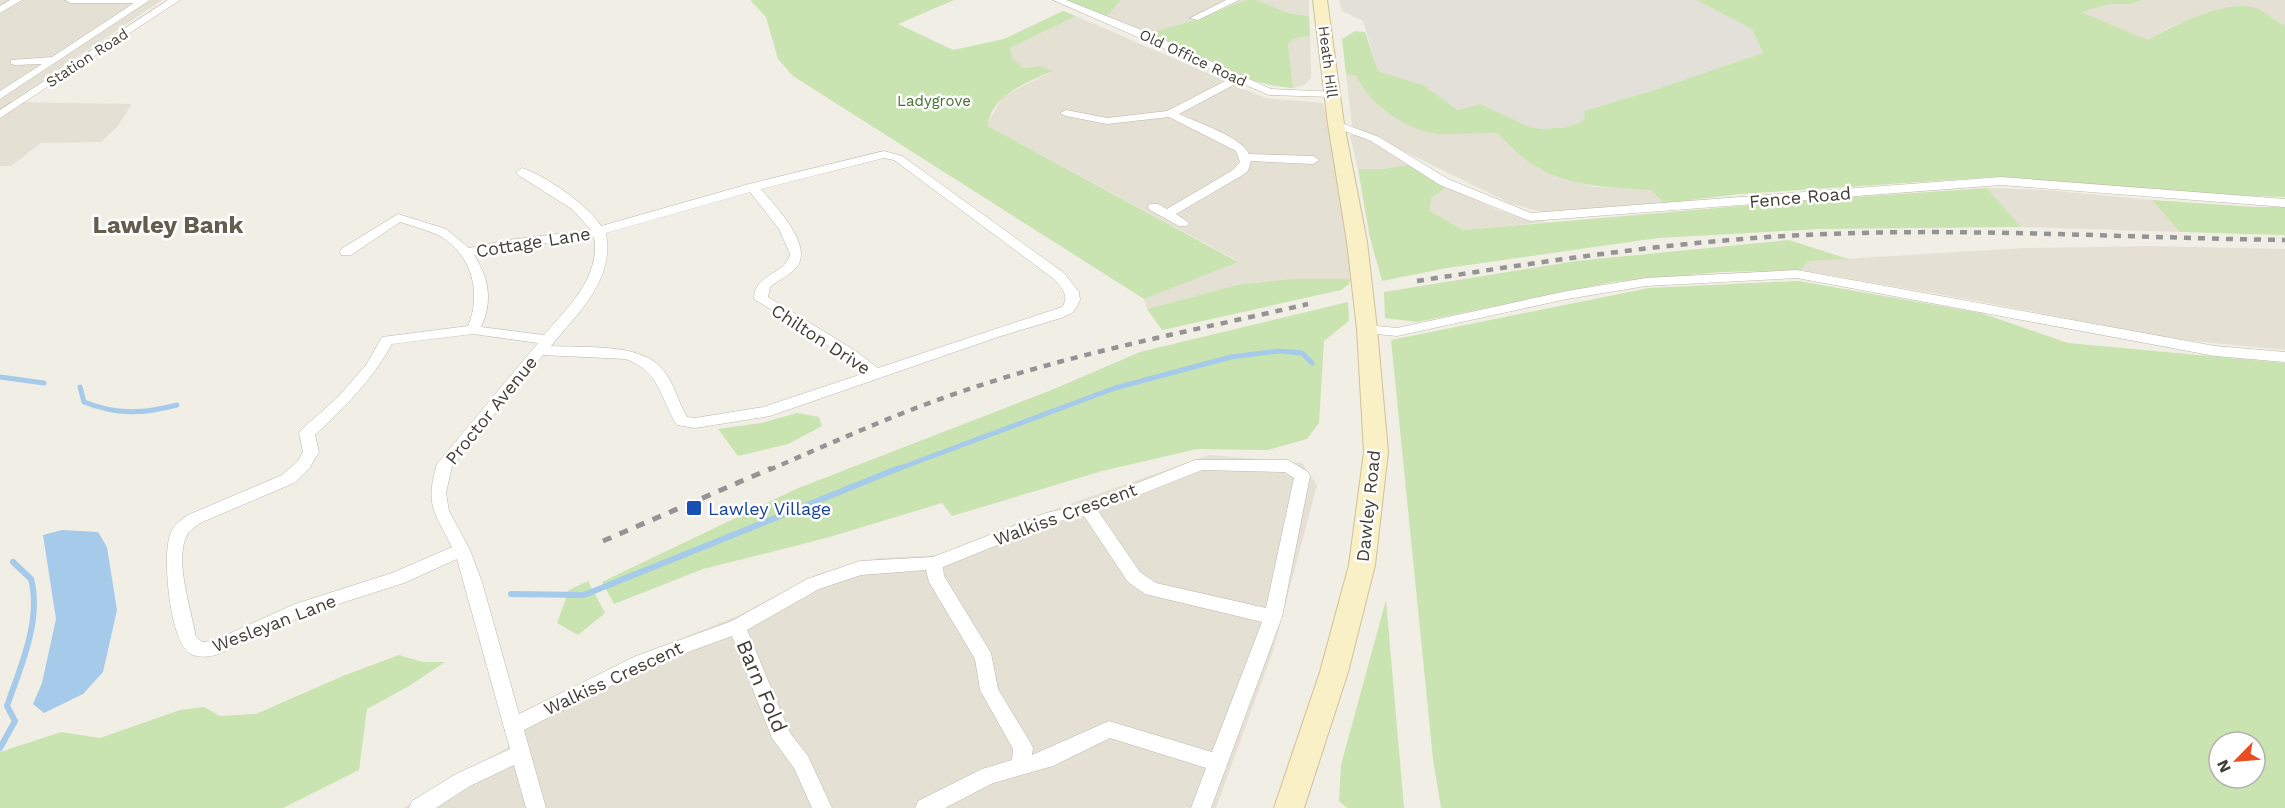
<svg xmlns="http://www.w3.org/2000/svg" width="2285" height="808" font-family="'Work Sans',sans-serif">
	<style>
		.residential { fill: #e5e0d4 }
		.industrial { fill: #e3e0da }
		.green { fill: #c9e3b1; fill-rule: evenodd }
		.water { fill: #a5caea }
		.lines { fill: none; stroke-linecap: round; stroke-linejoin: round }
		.stream-far1 { stroke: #a5caea; stroke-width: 5 }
		.stream { stroke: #a5caea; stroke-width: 6 }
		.street-casing { stroke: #bcb6a9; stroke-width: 1 }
		.secondary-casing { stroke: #cec298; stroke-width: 2 }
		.street { fill: #fff; fill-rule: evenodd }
		.secondary { fill: #faf0c6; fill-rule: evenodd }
		.rail-far1 { stroke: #949494; stroke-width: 4.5; stroke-dasharray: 7 7; stroke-linecap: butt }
		.rail { stroke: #949494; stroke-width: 5; stroke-dasharray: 9 9; stroke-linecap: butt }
		.transit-dot { fill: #1a4fb4; stroke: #fff; stroke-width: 2 }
		.labels { text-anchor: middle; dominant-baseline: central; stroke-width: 5; stroke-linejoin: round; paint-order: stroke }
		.far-street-label { font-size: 15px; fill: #433e35; stroke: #fff }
		.far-park-label { font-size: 15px; fill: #43702d; stroke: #fff }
		.street-label { font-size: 18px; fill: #433e35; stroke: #fff }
		.transit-label { font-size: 18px; fill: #164399; stroke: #fff; text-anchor: start }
		.near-street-label { font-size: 21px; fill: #433e35; stroke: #fff }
		.district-label { font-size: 24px; font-weight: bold; fill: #655d4d; stroke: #fff }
	</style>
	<rect width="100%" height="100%" fill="#f1eee5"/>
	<!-- residential -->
	<g class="residential">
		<polygon points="0,0 162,0 10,102 132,104 117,127 101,142 41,143 11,166 0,166"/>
		<polygon points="1119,0 1246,0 1195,20 1149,33 1106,17 1121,2"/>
		<polygon points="1257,0 1309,0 1309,16 1288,13"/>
		<polygon points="2143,0 2285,0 2285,25 2252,7 2219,9 2168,28 2148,40 2080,12 2110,4 2131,4"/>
		<polygon points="1076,16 1265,98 1323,103 1341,178 1351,279 1290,279 1237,285 1147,309 1144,299 1238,261 988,126 989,121 1003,96 1051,72 1041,66 1023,68 1012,58 1010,48"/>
		<polygon points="1310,36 1311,78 1304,85 1293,88 1288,44 1296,38"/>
		<polygon points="1346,74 1356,76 1362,88 1383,110 1417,128 1497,133 1535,166 1562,178 1595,187 1651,190 1664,203 1545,213 1512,204 1352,126"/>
		<polygon points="1350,135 1359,136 1386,149 1408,165 1384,169 1358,169"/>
		<polygon points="1448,186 1498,210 1526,219 1548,222 1463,230 1430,211 1431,198"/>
		<polygon points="1987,188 2045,190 2152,200 2180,232 2021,227"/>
		<polygon points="2150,246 2285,249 2285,350 2174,339 1978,301 1801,270 1808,261 2026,248"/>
		<polygon points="1209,455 1302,463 1317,485 1273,651 1216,808 403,808 507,748 528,709 638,656 737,616 818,574 878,558 941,555 1061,507"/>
	</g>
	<!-- industrial -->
	<polygon class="industrial" points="1339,0 1696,0 1752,29 1763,53 1651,91 1585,111 1585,117 1581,122 1567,127 1543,129 1530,127 1480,104 1458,110 1423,85 1378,71 1363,21 1342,11"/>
	<!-- green -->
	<g class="green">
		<path d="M750 0H954L898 24 953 50 1004 39 1063 11 1076 16 1010 48 1012 58 1023 68 1041 66 1052 71C1027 83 991 94 988 126L1238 262 1144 299 793 76 778 59 766 17Z"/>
		<polygon points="1062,0 1119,0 1121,1 1106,17"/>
		<path d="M1246 0H1257L1288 13 1309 16 1310 36 1296 38 1288 44 1293 88C1243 85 1194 54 1149 33L1195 20Z"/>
		<path d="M1696 0H2143L2131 4H2110L2081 12 2148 40C2173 26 2222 1 2252 7 2263 9 2274 21 2285 25V197L2227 195 1995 177 1741 194 1664 203 1651 190C1612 188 1572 187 1537 167 1522 159 1509 144 1497 133 1478 132 1460 135 1441 134 1410 133 1368 104 1356 76L1346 74 1342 39 1355 31 1365 32 1378 71 1423 85 1458 110 1480 104 1530 127 1543 129 1567 127 1581 122 1585 117 1584 111 1651 91 1763 53 1752 29Z"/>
		<polygon points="1408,165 1448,186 1431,198 1430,211 1463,230 1798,201 1987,188 2021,227 1819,229 1658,238 1447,268 1382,281 1370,238 1358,169 1384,169"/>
		<polygon points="2152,200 2254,207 2285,207 2285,235 2180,232"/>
		<polygon points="1789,240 1848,259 1808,261 1801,270 1721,272 1612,282 1417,322 1385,318 1384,292 1576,261"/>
		<polygon points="1290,279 1351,279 1348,285 1341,290 1162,330 1147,309 1237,285"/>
		<path d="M1798 281 1981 313 2068 343 2285 363V808H1441L1433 759 1391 340 1649 288ZM2219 742H2255V778H2219Z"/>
		<polygon points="1348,302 1349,321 1324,341 1319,423 1307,439 1267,450 1197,449 1102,471 952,516 942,503 826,538 703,569 614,604 602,582 796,489 1054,389 1140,352"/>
		<polygon points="797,413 819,417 822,426 788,444 738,456 718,429 761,423"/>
		<polygon points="588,581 605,613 578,635 557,623 569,590"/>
		<polygon points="1386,600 1404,808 1347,808 1339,801 1341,765"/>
		<polygon points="399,655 423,662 445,662 409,686 367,709 359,770 283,808 0,808 0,752 61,732 100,738 180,710 204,707 220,716 256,714 343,676"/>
	</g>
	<!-- water -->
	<polygon class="water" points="62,530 98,532 107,547 117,610 103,672 83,694 44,713 33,704 42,683 56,619 43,535"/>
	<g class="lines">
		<!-- stream-far1 -->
		<g class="stream-far1">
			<polyline points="0,377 44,383"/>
			<path d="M80 387 84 402C117 415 143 414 177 405"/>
			<polyline points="895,470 1115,388 1231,357 1278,351 1302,353 1312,363"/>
		</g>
		<!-- stream -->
		<g class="stream">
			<polyline points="511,594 584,595 899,468"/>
			<path d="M0 748 15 721 7 706C20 668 42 620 31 579L13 562"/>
		</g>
		<!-- street casing -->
		<g class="street-casing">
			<g id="street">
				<polygon points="10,0 22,0 0,13 0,6"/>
				<polygon points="65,0 150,0 0,99 0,91 42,64 15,65 11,64 11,60 52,57 134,3 70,3"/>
				<polygon points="168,0 180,0 0,118 0,110"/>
				<path d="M1053 0H1066L1149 33 1271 89 1336 92V96L1332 97 1269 95 1239 82 1179 114C1196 122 1242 137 1249 154L1313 156 1319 160 1313 164 1251 161 1248 171 1241 176 1176 214 1189 223 1187 226H1179L1150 210 1148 207 1150 204H1158L1167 209 1233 170 1240 162 1236 151 1169 117 1107 124 1066 116 1060 113 1066 110 1107 118 1167 111 1231 78Z"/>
				<polygon points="1226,0 1239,0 1198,20 1190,18"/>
				<polygon points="1336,121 1379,137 1448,179 1531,213 2001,177 2285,199 2285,207 2001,185 1530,221 1440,185 1371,141 1332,126 1330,124"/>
				<path d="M884 151 902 156 1064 273 1079 292 1080 300 1076 308 1072 313 1061 318 998 337 770 416 695 428 677 425C659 396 661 373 626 359L543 355 452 466 446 493 449 511 470 550 482 582 519 714 636 656 732 621 807 579 860 561 933 557 1046 513 1085 504 1195 460H1288L1308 472 1310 476 1282 617 1211 808H1191L1206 768 1110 738 1053 766 993 783 945 808H915L918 801 982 769 1012 760 1013 749 980 690 975 659 929 582 926 570 861 575 819 589 747 630 790 733 808 756 832 808H812L794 768 772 738 732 636 650 666 524 730 546 808H526L514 765 470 786 436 808H409L412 801 456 774 510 749 457 559 404 583 307 614 216 655C207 657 197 658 189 653 170 640 162 557 170 535 173 526 180 520 188 515L282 475 298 461 303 452 299 433 302 429 339 396 366 365 382 337 468 326C482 294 472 254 440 236 427 230 413 226 400 222L351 255H341L340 252 341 249 398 214 446 229 469 248 507 240 591 230 572 209 518 175 516 172 522 168C545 175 589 206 601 226L749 184ZM884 158 894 160 1054 279C1062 288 1070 296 1062 307L878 368 854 350 768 297 770 287C778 280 789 276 796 268 815 246 775 206 761 189ZM750 192 779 229 790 254C785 276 754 273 754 299L844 356 865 373 763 407 695 418 687 417C678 402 675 385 664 371 643 342 583 348 551 346 578 313 615 280 606 233ZM594 237C601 277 568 307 544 335L481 327C493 301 489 278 474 255L507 248ZM473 334 538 343 437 464C425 506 434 511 452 547L392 573 295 604 213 641 202 642 196 637C191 609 175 563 186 537 189 531 195 527 200 523L294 483 309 469 319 452 315 435C345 407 372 380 392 344ZM1202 470 1285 472 1294 478 1266 608 1156 583 1140 572 1098 511ZM1084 516 1128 582 1145 594 1262 622 1212 752 1109 721 1032 755 1033 748 1030 742 998 689 991 653 944 576 943 567 1055 522Z"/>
				<polygon points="1797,270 2215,346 2285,352 2285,362 2215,356 1797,278 1646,286 1567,299 1397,336 1367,333 1360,329 1367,325 1397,328 1567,291 1646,278"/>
			</g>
		</g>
		<!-- secondary casing -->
		<g class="secondary-casing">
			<polygon id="secondary" points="1313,0 1327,0 1344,124 1367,242 1377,329 1388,452 1375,565 1348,672 1304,808 1274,808 1320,672 1349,565 1364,452 1357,329 1347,242 1328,124"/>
		</g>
		<!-- street -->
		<use href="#street" class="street"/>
		<!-- secondary -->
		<use href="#secondary" class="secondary"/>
		<!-- rail-far1 -->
		<g class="rail-far1">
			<path d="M1417 281C1553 260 1689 239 1827 234 1979 228 2132 238 2285 240"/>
			<path d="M769 470C827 445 886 418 946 397 1063 355 1187 332 1308 304"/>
		</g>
		<!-- rail -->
		<polyline class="rail" points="603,541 772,468"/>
	</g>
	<!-- markers -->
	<rect class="transit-dot" x="686" y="500" width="16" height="16" rx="3"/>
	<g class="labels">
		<!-- far-street labels -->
		<g class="far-street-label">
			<text transform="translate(87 58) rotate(-33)">Station Road</text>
			<text transform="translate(1193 58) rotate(25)">Old Office Road</text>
			<text transform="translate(1328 62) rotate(83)">Heath Hill</text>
		</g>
		<!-- far-park labels -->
		<g class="far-park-label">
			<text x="934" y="101">Ladygrove</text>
		</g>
		<!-- street labels -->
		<g class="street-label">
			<text transform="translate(1800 197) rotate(-5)">Fence Road</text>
			<text transform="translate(533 242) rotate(-9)">Cottage Lane</text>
			<text transform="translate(821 339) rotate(33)">Chilton Drive</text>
			<text transform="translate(491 410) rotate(-51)">Proctor Avenue</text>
			<text transform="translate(1368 506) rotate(-84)">Dawley Road</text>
			<text transform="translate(1065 514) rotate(-20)">Walkiss Crescent</text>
			<text transform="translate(274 623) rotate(-21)">Wesleyan Lane</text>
			<text transform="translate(613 678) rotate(-25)">Walkiss Crescent</text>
		</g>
		<!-- transit labels -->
		<g class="transit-label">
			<text x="708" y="508">Lawley Village</text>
		</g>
		<!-- near-street labels -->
		<g class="near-street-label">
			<text transform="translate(762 686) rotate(67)">Barn Fold</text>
		</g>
		<!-- district labels -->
		<g class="district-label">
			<text x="168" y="225">Lawley Bank</text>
		</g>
	</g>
	<!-- north arrow -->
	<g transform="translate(2237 760) rotate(245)"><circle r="28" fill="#ffffff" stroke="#b4b2ae" stroke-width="1.5"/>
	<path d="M0-4.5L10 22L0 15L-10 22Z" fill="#e94d24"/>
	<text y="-9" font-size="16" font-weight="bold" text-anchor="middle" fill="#433e35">N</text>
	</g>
</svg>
